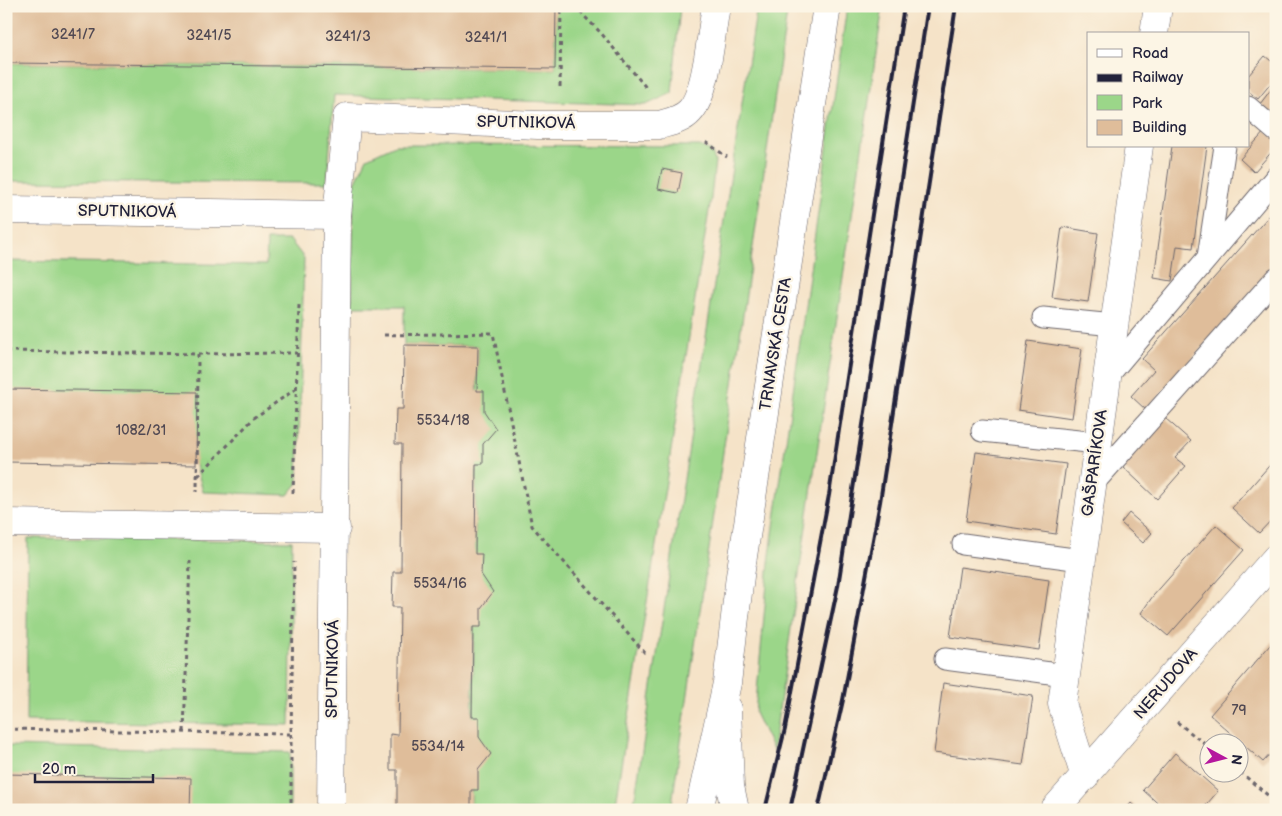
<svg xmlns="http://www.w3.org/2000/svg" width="1282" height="816" font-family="'Balsamiq Sans',sans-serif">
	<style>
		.green { fill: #9bd689; stroke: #5e7c62 }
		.building { fill: #dfbd9a }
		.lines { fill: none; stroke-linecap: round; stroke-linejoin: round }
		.service-casing { stroke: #6c666c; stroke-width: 23 }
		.minor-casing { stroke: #6c666c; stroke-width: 29 }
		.tertiary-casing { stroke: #6c666c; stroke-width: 29 }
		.secondary-casing { stroke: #6c666c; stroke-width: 29 }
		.path { stroke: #6c666c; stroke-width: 3; stroke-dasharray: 4 4; stroke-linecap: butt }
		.service { stroke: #fff; stroke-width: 21 }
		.minor { stroke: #fff; stroke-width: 28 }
		.tertiary { stroke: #fff; stroke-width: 28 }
		.secondary { stroke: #fff; stroke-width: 28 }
		.rail { stroke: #22223b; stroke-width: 4 }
		.labels { text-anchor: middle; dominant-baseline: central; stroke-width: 5; stroke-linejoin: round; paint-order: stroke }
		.number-label { font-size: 14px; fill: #514953 }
		.street-label { font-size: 16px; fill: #22223b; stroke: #fcf5e5 }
	</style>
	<rect width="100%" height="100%" fill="#fcf5e5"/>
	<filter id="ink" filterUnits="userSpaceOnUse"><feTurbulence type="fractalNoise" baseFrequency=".02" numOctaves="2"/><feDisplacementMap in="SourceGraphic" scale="10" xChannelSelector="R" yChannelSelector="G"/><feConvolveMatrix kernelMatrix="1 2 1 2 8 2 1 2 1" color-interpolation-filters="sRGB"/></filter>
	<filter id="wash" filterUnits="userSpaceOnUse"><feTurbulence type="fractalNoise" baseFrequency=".0096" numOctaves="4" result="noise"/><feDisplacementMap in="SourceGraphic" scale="20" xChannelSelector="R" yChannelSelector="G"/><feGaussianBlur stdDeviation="1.12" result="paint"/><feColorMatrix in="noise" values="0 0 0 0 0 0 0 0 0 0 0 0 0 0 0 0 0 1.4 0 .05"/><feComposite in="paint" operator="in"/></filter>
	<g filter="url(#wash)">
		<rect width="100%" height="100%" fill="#f5e3c8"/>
		<!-- green -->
		<g class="green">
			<polygon points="556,6 680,6 672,93 646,105 334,95 327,183 6,181 6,63 555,69"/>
			<polygon points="757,6 788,6 671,810 633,810"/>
			<polygon points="847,6 883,6 773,750 755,713 769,562"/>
			<polygon points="395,145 700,146 711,151 715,161 711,198 614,810 471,810 478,346 404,345 404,306 352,306 354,185 367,158"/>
			<polygon points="267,240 290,240 304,258 298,483 288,495 203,492 196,465 6,389 6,261 266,265"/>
			<polygon points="28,538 292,541 290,725 26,721"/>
			<polygon points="6,746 290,752 290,810 190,810 6,774"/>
		</g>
		<g id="blocks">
			<!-- building -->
			<g class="building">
				<polygon points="6,6 556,6 555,69 6,63"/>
				<polygon points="1265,56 1276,65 1276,77 1258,99 1248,91 1248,76"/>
				<polygon points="1276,83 1276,116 1260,104"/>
				<polygon points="1266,130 1276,139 1276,147 1254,172 1240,159"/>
				<polygon points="1172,146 1207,146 1193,248 1177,246 1172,281 1154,278"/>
				<polygon points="662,169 682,173 678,193 658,189"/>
				<polygon points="1276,208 1276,265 1146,410 1131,396 1154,370 1142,359"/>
				<polygon points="1062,227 1098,233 1088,302 1052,297"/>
				<polygon points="1028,341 1082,349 1072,418 1018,410"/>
				<polygon points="404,345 478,346 477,391 484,391 484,411 496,429 483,444 483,464 476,464 475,554 482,554 481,574 493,592 481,608 481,627 473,627 472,717 479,717 479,737 491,754 478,770 478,790 471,790 471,810 397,810 397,770 390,770 390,734 398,735 399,670 400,607 392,607 393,572 401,572 402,444 395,444 396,409 403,409"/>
				<polygon points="6,389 197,392 196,465 6,462"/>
				<polygon points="1165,418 1191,441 1175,458 1186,466 1157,499 1122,466"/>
				<polygon points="976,452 1066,464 1056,534 966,521"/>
				<polygon points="1276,458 1276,515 1259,533 1232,508"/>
				<polygon points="1129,513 1152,533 1143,543 1121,523"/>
				<polygon points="1216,525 1244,550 1168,636 1141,613 1153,596"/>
				<polygon points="960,567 1049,580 1039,650 950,637"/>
				<polygon points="1276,638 1276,748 1263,762 1210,715"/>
				<polygon points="943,683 1033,696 1023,765 934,753"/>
				<polygon points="1175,753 1218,791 1202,810 1165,810 1143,790"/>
				<polygon points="6,774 191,778 190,810 6,810"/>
				<polygon points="1131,803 1139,810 1125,810"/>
			</g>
		</g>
	</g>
	<g filter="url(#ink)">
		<use href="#blocks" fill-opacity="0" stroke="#6c666c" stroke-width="1"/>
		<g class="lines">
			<!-- service casing -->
			<g class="service-casing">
				<g id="service">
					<polyline points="1248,107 1276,131"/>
					<polyline points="1208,257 1225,146"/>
					<polyline points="1043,318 1114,325"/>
					<polyline points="1107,377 1276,177"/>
					<polyline points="982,431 1098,443"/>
					<polyline points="1092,485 1276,278"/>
					<polyline points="963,544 1081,560"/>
					<polyline points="945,659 1065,675"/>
				</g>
			</g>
			<!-- minor casing -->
			<g class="minor-casing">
				<g id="minor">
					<polyline points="1154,34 1158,6"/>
					<polyline points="6,210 337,215"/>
					<polyline points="6,523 336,528"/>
					<polyline points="1085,777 1062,704 1139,146"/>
					<path d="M331 810 337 215 347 117 538 125H659C670 122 682 120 690 111 707 93 711 32 716 6"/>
					<polyline points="1054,810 1276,558"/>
				</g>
			</g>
			<!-- tertiary casing -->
			<g class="tertiary-casing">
				<polyline id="tertiary" points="727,709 730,786 735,810"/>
			</g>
			<!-- secondary casing -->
			<g class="secondary-casing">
				<polyline id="secondary" points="699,810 727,683 740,576 827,6"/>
			</g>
			<!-- path -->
			<g class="path">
				<polyline points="574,6 601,33 648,90"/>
				<polyline points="560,87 561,6"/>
				<polyline points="706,142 727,157"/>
				<polyline points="384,335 493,333 532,526 645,653"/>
				<polyline points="6,351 198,354 197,492"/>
				<polyline points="198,354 297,353"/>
				<polyline points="198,476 254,418 297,388"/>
				<polyline points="293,493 299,305"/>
				<polyline points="1177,722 1210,748"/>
				<polyline points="6,729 291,734 294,562"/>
				<polyline points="184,732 190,561"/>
				<polyline points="1240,772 1276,802"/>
				<polyline points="291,810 291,734"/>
			</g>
			<!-- service -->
			<use href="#service" class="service"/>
			<!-- minor -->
			<use href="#minor" class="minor"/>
			<!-- tertiary -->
			<use href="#tertiary" class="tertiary"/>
			<!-- secondary -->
			<use href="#secondary" class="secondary"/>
			<!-- rail -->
			<g class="rail">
				<polyline points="765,810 785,729 829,495 904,6"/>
				<polyline points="790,810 838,586 928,6"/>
				<polyline points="818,810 843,700 880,502 956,6"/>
			</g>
		</g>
	</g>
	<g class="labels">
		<!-- number labels -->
		<g class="number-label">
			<text x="73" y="34">3241/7</text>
			<text x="209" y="35">3241/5</text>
			<text x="348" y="36">3241/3</text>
			<text x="486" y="37">3241/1</text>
			<text x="443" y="420">5534/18</text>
			<text x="141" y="430">1082/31</text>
			<text x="440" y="583">5534/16</text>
			<text x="1239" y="710">79</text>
			<text x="438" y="746">5534/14</text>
		</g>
		<!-- street labels -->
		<g class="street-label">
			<text transform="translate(526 123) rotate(1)">SPUTNIKOVÁ</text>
			<text transform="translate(127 212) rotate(1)">SPUTNIKOVÁ</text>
			<text transform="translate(776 344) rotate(-81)">TRNAVSKÁ CESTA</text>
			<text transform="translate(1095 463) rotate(-82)">GAŠPARÍKOVA</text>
			<text transform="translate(333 669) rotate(-89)">SPUTNIKOVÁ</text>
			<text transform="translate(1166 684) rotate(-49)">NERUDOVA</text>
		</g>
	</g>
	<!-- margin -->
	<rect width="1282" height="816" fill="none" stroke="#fcf5e5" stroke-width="25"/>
	<!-- legend -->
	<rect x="1087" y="32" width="162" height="115" fill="#fcf5e5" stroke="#a5a1a1"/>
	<rect x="1097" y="49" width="25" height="8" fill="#ffffff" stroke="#a5a1a1"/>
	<text x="1132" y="58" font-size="15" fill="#22223b">Road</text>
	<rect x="1097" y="74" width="25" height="8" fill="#22223b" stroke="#a5a1a1"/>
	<text x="1132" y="82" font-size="15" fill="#22223b">Railway</text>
	<rect x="1097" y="95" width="25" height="15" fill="#9bd689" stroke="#a5a1a1"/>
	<text x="1132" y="108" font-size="15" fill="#22223b">Park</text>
	<rect x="1097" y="120" width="25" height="15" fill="#dfbd9a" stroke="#a5a1a1"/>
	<text x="1132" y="132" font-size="15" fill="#22223b">Building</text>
	<!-- north arrow -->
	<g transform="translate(1224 758) rotate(97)"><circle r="24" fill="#fcf5e5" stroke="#a5a1a1"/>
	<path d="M0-4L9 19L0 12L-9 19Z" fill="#b5179e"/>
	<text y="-8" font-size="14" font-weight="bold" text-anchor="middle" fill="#22223b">N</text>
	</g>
	<!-- scale -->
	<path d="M35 774v8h118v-8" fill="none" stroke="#22223b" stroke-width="2.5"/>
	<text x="42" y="774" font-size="15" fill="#22223b" stroke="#fcf5e5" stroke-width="4" paint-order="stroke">20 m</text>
</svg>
